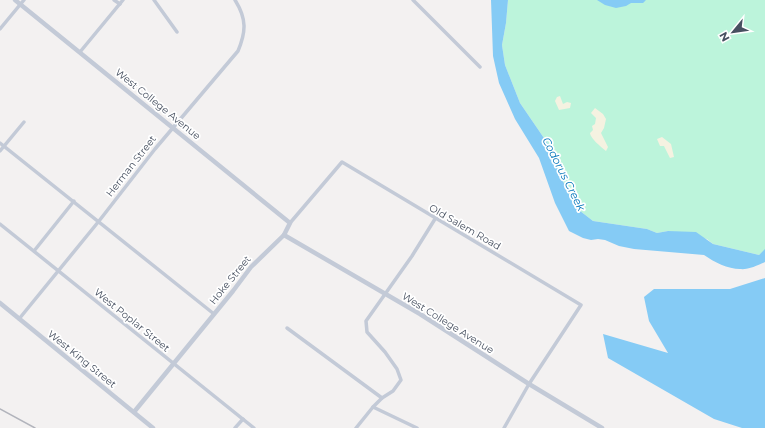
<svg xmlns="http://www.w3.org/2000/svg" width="765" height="428" font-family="Montserrat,sans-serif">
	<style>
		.green { fill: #bcf4db }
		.sand { fill: #f5f2e1 }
		.water { fill: #85cbf5 }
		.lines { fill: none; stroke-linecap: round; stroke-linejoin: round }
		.minor { stroke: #c3cad7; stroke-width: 3.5 }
		.tertiary { stroke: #c3cad7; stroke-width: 4.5 }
		.rail { stroke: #b2b4bc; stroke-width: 1.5 }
		.labels { text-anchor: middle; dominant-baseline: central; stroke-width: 3.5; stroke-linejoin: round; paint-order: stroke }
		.street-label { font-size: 10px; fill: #475060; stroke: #fff }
		.water-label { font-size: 11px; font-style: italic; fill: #0074ba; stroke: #fff }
	</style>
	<rect width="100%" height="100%" fill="#f3f1f1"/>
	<!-- green -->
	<polygon class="green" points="508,0 765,0 765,250 759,255 755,254 713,244 707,239 668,231 657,233 647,229 593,221 575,207 560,175 548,144 520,103 505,65 502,45 506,23"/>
	<!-- sand -->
	<g class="sand">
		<polygon points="560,96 563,104 567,102 571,103 570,108 559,110 555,101 557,97"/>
		<path d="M595 108 603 114 606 119 604 128 601 133 608 147 606 151C601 147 590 138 590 133L593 130 592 126 595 124 596 118 591 113Z"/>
		<polygon points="662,137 671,144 674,157 670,158 664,146 660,146 657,139"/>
	</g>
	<!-- water -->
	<g class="water">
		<path d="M491 0H508L506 23 502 45 505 65 520 103 548 144 560 175 575 207 593 221 647 229 657 233 668 231 696 232 713 244 755 254 759 255 765 249V262C758 265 748 270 740 269 728 269 714 262 704 255L634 249 619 246 605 240 598 239 591 240 583 238 569 231 555 203 539 158 515 119 499 83 493 56Z"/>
		<polygon points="597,0 646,0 643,3 631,3 626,6 616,8 605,5"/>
		<polygon points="765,278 765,428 742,428 714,419 608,358 603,334 668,353 649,321 644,297 654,289 730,289"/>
	</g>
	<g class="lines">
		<!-- minor -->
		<g class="minor">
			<polyline points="114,0 120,4"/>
			<polyline points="154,0 177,32"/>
			<polyline points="413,0 480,67"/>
			<polyline points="0,29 24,0"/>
			<polyline points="80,52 123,0"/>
			<polyline points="0,143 214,314"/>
			<polyline points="0,151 24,122"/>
			<polyline points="290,223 342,162 581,305 529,384 504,428"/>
			<polyline points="0,224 254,428"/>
			<polyline points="34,251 74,201"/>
			<path d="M19 319 99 221 155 149 238 51C246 32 247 19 235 0"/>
			<polyline points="287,328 382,398"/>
			<polyline points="373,407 417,428"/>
			<polyline points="235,428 243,419"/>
			<polyline points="356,428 373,407 382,398 393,391 401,380 397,369 385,352 367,332 366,321 412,256 435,219"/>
		</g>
		<!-- tertiary -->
		<g class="tertiary">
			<polyline points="15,0 290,223 284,235 251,267 233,291 134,412"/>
			<polyline points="284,235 420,314 529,384 602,428"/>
			<polyline points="0,303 153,428"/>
		</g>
		<!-- rail -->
		<polyline class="rail" points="0,409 35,428"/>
	</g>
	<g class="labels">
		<!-- street labels -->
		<g class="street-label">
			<text transform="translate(158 104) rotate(39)">West College Avenue</text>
			<text transform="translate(131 166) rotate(-52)">Herman Street</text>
			<text transform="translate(465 227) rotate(30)">Old Salem Road</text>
			<text transform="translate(230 280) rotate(-51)">Hoke Street</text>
			<text transform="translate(132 320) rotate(39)">West Poplar Street</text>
			<text transform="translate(448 323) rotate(32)">West College Avenue</text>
			<text transform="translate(82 359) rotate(39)">West King Street</text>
		</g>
		<!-- water labels -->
		<g class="water-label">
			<text transform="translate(564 174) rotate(63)">Codorus Creek</text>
		</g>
	</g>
	<!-- north arrow -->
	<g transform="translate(733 32) rotate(241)" stroke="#ffffff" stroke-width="3" paint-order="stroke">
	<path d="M0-3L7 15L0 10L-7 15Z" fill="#475060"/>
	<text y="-6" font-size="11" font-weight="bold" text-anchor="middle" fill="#475060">N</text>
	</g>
</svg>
